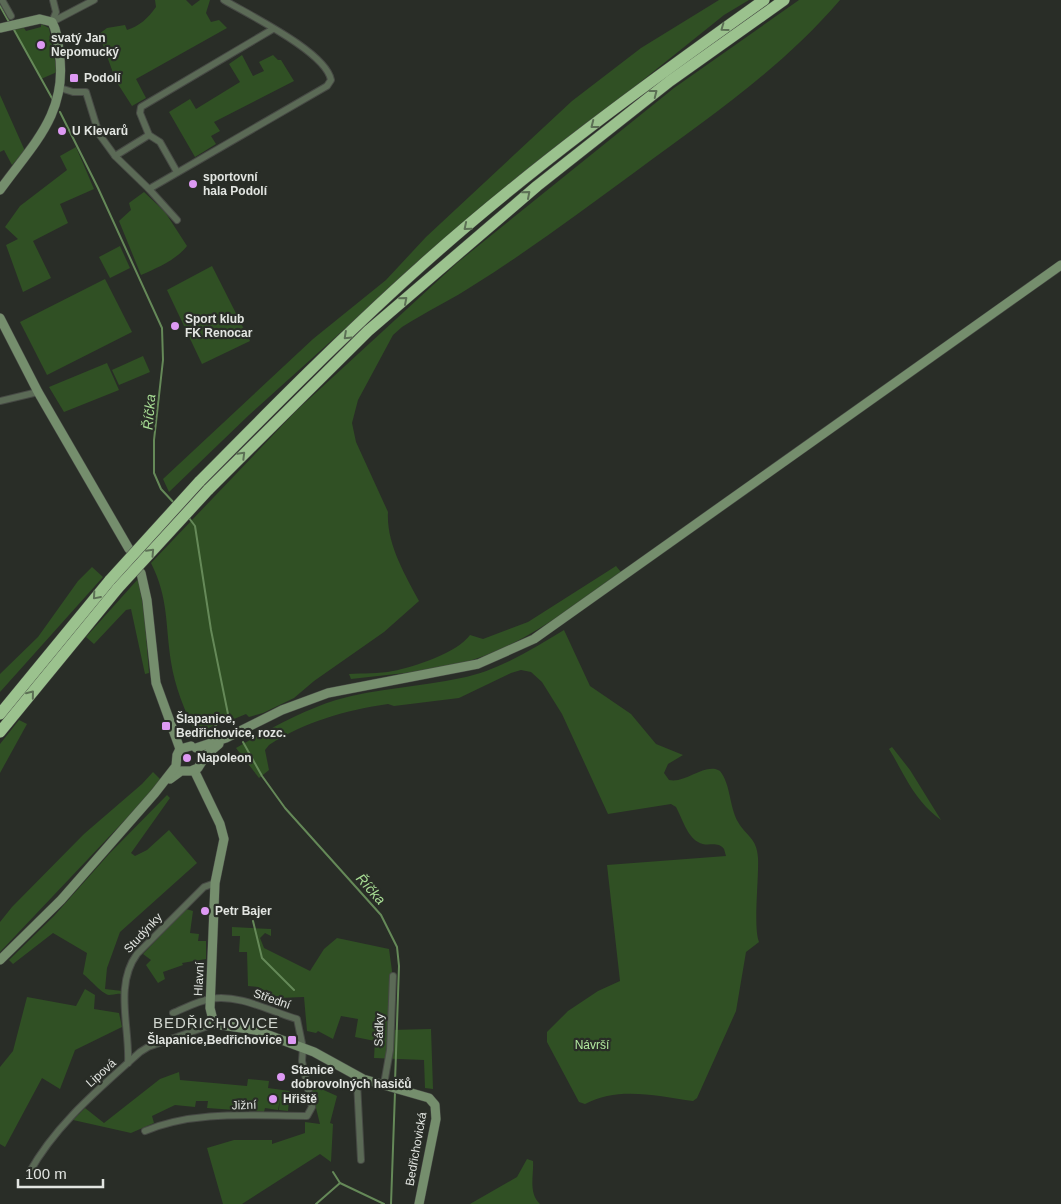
<svg xmlns="http://www.w3.org/2000/svg" width="1061" height="1204" font-family="Helvetica,sans-serif">
	<style>
		.green { fill: #305024 }
		.lines { fill: none; stroke-linecap: round; stroke-linejoin: round }
		.stream { stroke: #658958; stroke-width: 2 }
		.street-casing { stroke: #474a45; stroke-width: 8 }
		.secondary-casing { stroke: #474a45; stroke-width: 10 }
		.highway-casing { stroke: #474a45; stroke-width: 12 }
		.street { stroke: #5b6a56; stroke-width: 6 }
		.secondary { stroke: #758e6d; stroke-width: 9 }
		.highway { stroke: #9bc28e; stroke-width: 11 }
		.highway-bridge-casing { stroke: #474a45; stroke-width: 12; stroke-linecap: butt }
		.highway-bridge { stroke: #9bc28e; stroke-width: 11 }
		.oneway { stroke: #5c7055 }
		.poi-dot { fill: #dd99f3; stroke: #292d27; stroke-width: 2 }
		.labels { text-anchor: middle; dominant-baseline: central; stroke-width: 4.5; stroke-linejoin: round; paint-order: stroke }
		.poi-label { font-size: 12px; font-weight: bold; fill: #e2e5e1; stroke: #292d27; text-anchor: start }
		.street-label { font-size: 12px; fill: #e2e5e1; stroke: #292d27 }
		.park-label { font-size: 12px; fill: #b3e9a0; stroke: #292d27 }
		.water-label { font-size: 14px; font-style: italic; fill: #a7dd94; stroke: #292d27 }
		.quarter-label { font-size: 15px; letter-spacing: 1px; fill: #d2d7d0; stroke: #292d27 }
	</style>
	<rect width="100%" height="100%" fill="#292d27"/>
	<!-- green -->
	<g class="green">
		<path d="M155 0H186L192 6 200 0H210L206 13 211 22 219 20 227 28 136 79 146 98 132 106 116 81 99 34 107 28 125 25 127 30C140 26 148 18 156 7Z"/>
		<polygon points="719,0 749,0 724,15 441,242 249,415 169,492 163,479 313,339 386,280 426,237 572,101 641,48"/>
		<path d="M799 0H840C780 70 708 118 635 172 583 210 531 249 477 283 453 299 427 311 402 327L393 335 358 400 352 423 356 442 388 512C386 543 405 575 419 601L384 632 314 681 294 698 263 713 249 717 246 714 234 719 230 713C218 720 210 732 195 732 184 709 175 687 171 662 165 625 169 599 151 563L296 411 457 263 674 88Z"/>
		<polygon points="41,24 49,28 57,72 41,79 13,29 24,28 26,31 41,27"/>
		<polygon points="242,55 253,76 264,71 259,62 273,55 278,60 281,60 294,81 214,122 220,131 211,136 216,144 195,157 169,112 190,99 196,109 240,82 229,64"/>
		<polygon points="0,95 25,151 12,165 4,150 0,152"/>
		<polygon points="76,147 94,189 60,204 68,223 33,241 51,278 23,292 6,245 18,239 5,227 20,206 67,170 60,156"/>
		<path d="M144 192 165 212 187 246C176 260 157 268 141 275L119 221 131 210 129 203Z"/>
		<polygon points="120,246 130,268 110,278 99,257"/>
		<polygon points="212,266 250,341 202,364 167,290"/>
		<polygon points="105,279 132,332 47,375 20,322"/>
		<polygon points="143,356 150,372 119,385 112,370"/>
		<polygon points="107,363 119,390 64,412 49,387"/>
		<path d="M616 566 621 572C570 608 520 649 458 664 423 672 387 675 351 679L349 674C363 673 379 674 393 671 414 667 457 653 470 635L483 639 528 622Z"/>
		<polygon points="92,567 103,577 0,692 0,674 38,637 78,581"/>
		<polygon points="138,579 144,611 149,673 145,674 131,609 126,610 94,644 86,637"/>
		<path d="M564 630 590 686 631 714 656 744 683 755 668 764 664 773 669 780C686 784 705 762 720 771 731 785 729 806 738 822 746 836 757 838 758 858 759 879 753 927 759 942L746 952 736 1011 697 1098 693 1101C657 1096 618 1086 585 1104L579 1102 547 1042V1032L568 1011 598 991 620 981 607 865 726 856 724 849C717 840 707 848 698 842 687 836 682 818 676 807L671 804 608 814 562 714 542 682 531 672 521 670 511 673 459 698 394 706 388 704C346 710 304 722 269 745L265 750 269 770 259 778 236 748C268 730 301 711 336 700 377 688 420 687 461 678 497 671 533 649 564 630Z"/>
		<polygon points="19,720 27,724 0,773 0,744"/>
		<path d="M892 747 910 770 941 820C914 800 906 777 889 749Z"/>
		<polygon points="153,772 161,780 141,803 0,952 0,922 12,907 84,834 142,784"/>
		<path d="M167 795 170 798 131 853 135 856 147 850 169 830 197 863 120 932 107 968 105 989 122 991 121 994C117 993 113 995 109 995 102 994 90 979 83 974L87 953 53 933 13 964 9 960 54 916 109 854Z"/>
		<polygon points="186,909 193,911 190,933 199,934 198,941 206,941 206,959 182,963 183,965 163,972 165,979 158,983 146,965 151,960 143,954"/>
		<polygon points="232,927 271,929 271,936 265,933 260,938 264,948 310,971 324,949 337,938 389,949 392,971 391,1030 431,1029 433,1089 425,1088 424,1060 374,1058 375,1041 355,1037 358,1019 341,1016 333,1039 318,1031 316,1033 307,1031 304,997 277,998 258,987 248,986 247,952 239,952 240,936 232,936"/>
		<polygon points="85,989 95,995 94,1009 119,1013 122,1027 75,1050 60,1089 42,1078 5,1147 0,1144 0,1067 13,1051 27,997 76,1006"/>
		<polygon points="179,1072 180,1080 247,1086 248,1079 269,1081 268,1088 290,1091 288,1111 279,1110 280,1099 278,1110 265,1108 264,1112 207,1108 208,1101 196,1101 195,1107 175,1105 152,1116 154,1123 131,1133 73,1120 85,1108 104,1123 160,1079"/>
		<polygon points="310,1084 337,1096 330,1123 333,1124 331,1162 320,1154 242,1204 223,1204 207,1148 234,1140 272,1140 272,1144 305,1133 305,1122 320,1124"/>
		<path d="M527 1159 533 1161C534 1175 528 1193 540 1204H470L517 1177Z"/>
	</g>
	<g class="lines">
		<!-- stream -->
		<g class="stream">
			<polyline points="0,6 9,22"/>
			<polyline points="13,28 53,100"/>
			<polyline points="60,112 98,188 162,328 163,360 154,440 154,473 161,489 175,504"/>
			<polyline points="189,518 195,526 211,630 229,719 220,721 212,729 198,734 195,737"/>
			<polyline points="243,742 262,776 285,808 381,915 397,947 399,966 395,1082"/>
			<polyline points="253,921 262,958 294,990"/>
			<polyline points="333,1172 340,1183 384,1204"/>
			<polyline points="316,1204 340,1183"/>
			<polyline points="391,1204 395,1092"/>
		</g>
		<!-- street casing -->
		<g class="street-casing">
			<g id="street">
				<polyline points="2,0 11,16"/>
				<polyline points="52,22 94,0"/>
				<polyline points="52,22 56,12 53,0"/>
				<path d="M60 88 73 92H86L99 134 115 156 149 189 327 86 331 80C326 52 249 15 224 0"/>
				<polyline points="115,156 149,135"/>
				<polyline points="177,172 160,142 149,135 140,113 141,107 273,29"/>
				<polyline points="149,189 177,220"/>
				<polyline points="0,401 38,392"/>
				<path d="M128 1063C130 1028 114 985 137 954L204 887 215 883"/>
				<polyline points="358,1077 357,1082 361,1160"/>
				<polyline points="384,1084 390,1050 393,976"/>
				<path d="M145 1131C195 1110 253 1116 307 1116L312 1107 302 1061 303 1048 297 1019C269 1011 240 994 210 999 198 1001 185 1008 173 1013"/>
				<path d="M29 1173C56 1124 99 1089 140 1052L148 1047 214 1024"/>
			</g>
		</g>
		<!-- secondary casing -->
		<g class="secondary-casing">
			<g id="secondary">
				<path d="M0 28 40 19 52 22C57 31 58 41 59 51 69 113 32 145 0 190"/>
				<polyline points="0,318 38,392 129,549"/>
				<polyline points="141,573 147,600 156,683 180,749"/>
				<polyline points="196,748 226,738 282,710 328,693 478,664 534,639 1061,265"/>
				<polyline points="194,770 220,824 224,839 215,883 210,1008 214,1024 255,1030 314,1052 363,1079 429,1098 435,1105 436,1119 419,1204"/>
				<polyline points="170,779 181,771 191,771 198,768 206,755 219,744"/>
				<polyline points="0,960 61,900 155,793 176,766 177,755 180,749 191,746"/>
			</g>
		</g>
		<!-- highway casing -->
		<g class="highway-casing">
			<g id="highway">
				<path d="M199 482C272 408 344 335 421 266 529 169 646 84 764 0"/>
				<polyline points="208,490 368,331 537,186 670,81 784,0"/>
				<polyline points="0,714 110,580"/>
				<polyline points="0,732 118,588"/>
			</g>
		</g>
		<!-- street -->
		<use href="#street" class="street"/>
		<!-- secondary -->
		<use href="#secondary" class="secondary"/>
		<!-- highway -->
		<use href="#highway" class="highway"/>
		<!-- highway-bridge casing -->
		<g class="highway-bridge-casing">
			<g id="highway-bridge">
				<polyline points="110,580 199,482"/>
				<polyline points="118,588 208,490"/>
			</g>
		</g>
		<!-- highway-bridge -->
		<use href="#highway-bridge" class="highway-bridge"/>
	</g>
	<!-- one-way arrows -->
	<defs><path id="oneway-chevron" d="M-2-3.5L2.5 0L-2 3.5" fill="none" stroke-width="1.6" stroke-linecap="round" stroke-linejoin="round" transform="scale(1.25)"/></defs>
	<g class="oneway">
		<use href="#oneway-chevron" transform="translate(724 28) rotate(144)"/>
		<use href="#oneway-chevron" transform="translate(654 93) rotate(-38)"/>
		<use href="#oneway-chevron" transform="translate(594 125) rotate(142)"/>
		<use href="#oneway-chevron" transform="translate(527 194) rotate(-41)"/>
		<use href="#oneway-chevron" transform="translate(467 227) rotate(140)"/>
		<use href="#oneway-chevron" transform="translate(404 300) rotate(-41)"/>
		<use href="#oneway-chevron" transform="translate(347 336) rotate(137)"/>
		<use href="#oneway-chevron" transform="translate(242 455) rotate(-45)"/>
		<use href="#oneway-chevron" transform="translate(151 552) rotate(-47)"/>
		<use href="#oneway-chevron" transform="translate(96 596) rotate(131)"/>
		<use href="#oneway-chevron" transform="translate(31 694) rotate(-51)"/>
	</g>
	<!-- markers -->
	<g class="poi-dot">
		<circle cx="41" cy="45" r="5"/>
		<rect x="69" y="73" width="10" height="10" rx="2.5"/>
		<circle cx="62" cy="131" r="5"/>
		<circle cx="193" cy="184" r="5"/>
		<circle cx="175" cy="326" r="5"/>
		<rect x="161" y="721" width="10" height="10" rx="2.5"/>
		<circle cx="187" cy="758" r="5"/>
		<circle cx="205" cy="911" r="5"/>
		<rect x="287" y="1035" width="10" height="10" rx="2.5"/>
		<circle cx="281" cy="1077" r="5"/>
		<circle cx="273" cy="1099" r="5"/>
	</g>
	<g class="labels">
		<!-- poi labels -->
		<g class="poi-label">
			<text x="51" y="38">svatý Jan<tspan x="51" dy="14">Nepomucký</tspan></text>
			<text x="84" y="78">Podolí</text>
			<text x="72" y="131">U Klevarů</text>
			<text x="203" y="177">sportovní<tspan x="203" dy="14">hala Podolí</tspan></text>
			<text x="185" y="319">Sport klub<tspan x="185" dy="14">FK Renocar</tspan></text>
			<text x="176" y="719">Šlapanice,<tspan x="176" dy="14">Bedřichovice, rozc.</tspan></text>
			<text x="197" y="758">Napoleon</text>
			<text x="215" y="911">Petr Bajer</text>
			<text x="282" y="1040" text-anchor="end">Šlapanice,Bedřichovice</text>
			<text x="291" y="1070">Stanice<tspan x="291" dy="14">dobrovolných hasičů</tspan></text>
			<text x="283" y="1099">Hřiště</text>
		</g>
		<!-- street labels -->
		<g class="street-label">
			<text transform="translate(143 933) rotate(-47)">Studýnky</text>
			<text transform="translate(199 979) rotate(-87)">Hlavní</text>
			<text transform="translate(272 999) rotate(19)">Střední</text>
			<text transform="translate(379 1030) rotate(-88)">Sádky</text>
			<text transform="translate(101 1073) rotate(-42)">Lipová</text>
			<text transform="translate(244 1105) rotate(-2)">Jižní</text>
			<text transform="translate(416 1149) rotate(-80)">Bedřichovická</text>
		</g>
		<!-- park labels -->
		<g class="park-label">
			<text x="592" y="1045">Návrší</text>
		</g>
		<!-- water labels -->
		<g class="water-label">
			<text transform="translate(149 412) rotate(-85)">Říčka</text>
			<text transform="translate(371 889) rotate(48)">Říčka</text>
		</g>
		<!-- quarter labels -->
		<g class="quarter-label">
			<text x="216" y="1022">BEDŘICHOVICE</text>
		</g>
	</g>
	<!-- scale -->
	<path d="M18 1179v8h85v-8" fill="none" stroke="#e2e5e1" stroke-width="2.5"/>
	<text x="25" y="1179" font-size="15" fill="#e2e5e1" stroke="#292d27" stroke-width="4" paint-order="stroke">100 m</text>
</svg>
